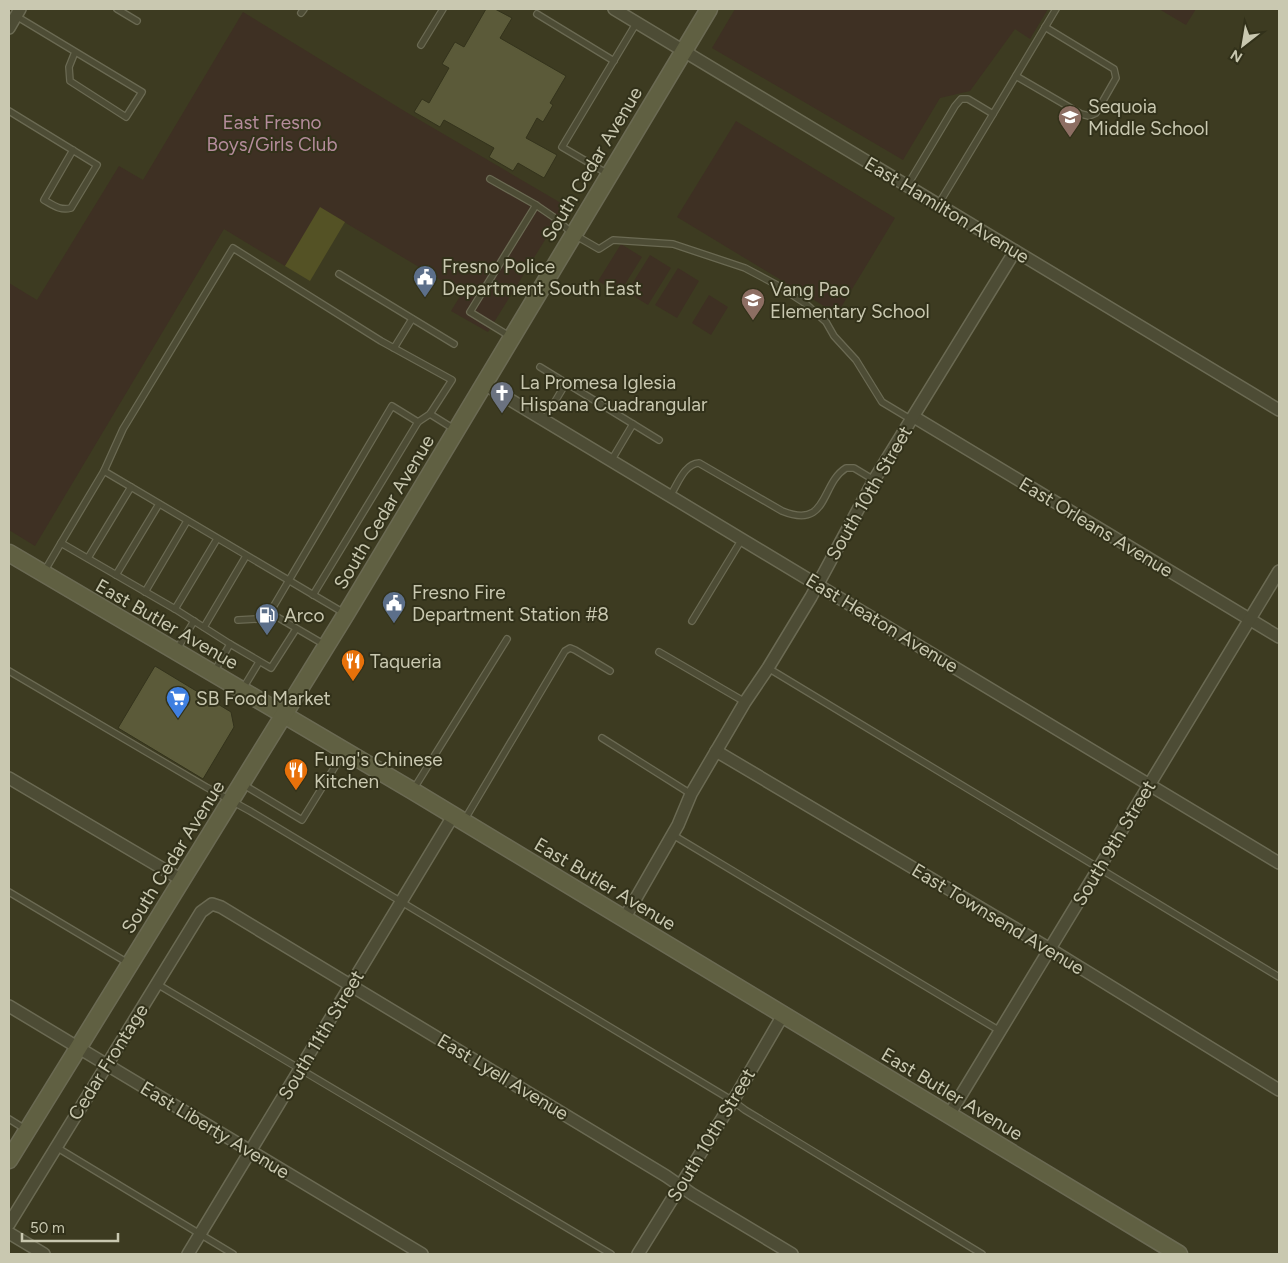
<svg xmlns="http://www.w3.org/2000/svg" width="1288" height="1263" font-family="Figtree,sans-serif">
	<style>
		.green { fill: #3e3023 }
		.water { fill: #545225 }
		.building { fill: #5b5a39; stroke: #34331c }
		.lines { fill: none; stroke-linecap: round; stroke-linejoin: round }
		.lane-casing { stroke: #6b6a53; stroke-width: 8 }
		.street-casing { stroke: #6b6a53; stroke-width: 14 }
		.secondary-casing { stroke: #6b6a53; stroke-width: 19 }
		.lane { stroke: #4d4c35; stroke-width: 5.5 }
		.street { stroke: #4d4c35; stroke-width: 11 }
		.secondary { stroke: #606042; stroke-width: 16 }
		.labels { text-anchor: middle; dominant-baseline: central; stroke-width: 4; stroke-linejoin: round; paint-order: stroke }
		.poi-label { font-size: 19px; fill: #c9c8b0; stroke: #32311a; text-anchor: start }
		.park-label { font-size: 19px; fill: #b58c9c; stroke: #32311a }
		.street-label { font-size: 19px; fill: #c9c8b0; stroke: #32311a }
	</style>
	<rect width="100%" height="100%" fill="#3d3b21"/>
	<!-- green -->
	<g class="green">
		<polygon points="735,9 1048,9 1030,39 1015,29 970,91 940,98 903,160 712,48"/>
		<polygon points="1159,9 1196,9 1186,25"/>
		<polygon points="243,12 406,112 566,206 488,332 451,311 462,293 321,208 285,266 224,229 35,546 9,530 9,283 37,300 119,166 143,180"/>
		<polygon points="736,121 895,218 837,314 677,217"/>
		<polygon points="621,244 642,257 619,294 598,281"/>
		<polygon points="650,255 671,268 648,305 627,292"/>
		<polygon points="678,268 699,281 677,318 655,305"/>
		<polygon points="709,295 728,307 711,335 692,323"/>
	</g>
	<!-- water -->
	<polygon class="water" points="320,207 345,222 310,281 285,266"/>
	<!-- building -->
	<g class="building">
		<polygon points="486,9 495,9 512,18 500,38 566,76 550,103 553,105 543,122 537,118 526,138 557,155 544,178 518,163 513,171 489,157 494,148 444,120 440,127 414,112 422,99 429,103 449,68 442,64 455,42 464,47"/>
		<polygon points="155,666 231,712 234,727 203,779 118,728"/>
	</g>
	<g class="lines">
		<!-- lane casing -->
		<g class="lane-casing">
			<g id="lane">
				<polyline points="117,9 137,21"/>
				<polyline points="301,13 304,9"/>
				<polyline points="537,14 614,61"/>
				<polyline points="16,16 31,25 142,92 126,117 70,81 69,67 75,52"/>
				<polyline points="421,45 443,9"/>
				<polyline points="1016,76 1081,114 1089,116 1096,113 1116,78 1114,69 1045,27"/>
				<path d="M9 111 97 165 71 208C60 211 53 205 44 200L73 150"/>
				<polyline points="993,114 1056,9"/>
				<polyline points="608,174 562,147 637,22"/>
				<polyline points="490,179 536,205 555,218 573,234 599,249 613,240 673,244 745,268 777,285 806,304 826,322 834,336 856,360 882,402 912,420"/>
				<polyline points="907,186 955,106 961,99 968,99 993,114 938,205"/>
				<polyline points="339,274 454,344"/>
				<polyline points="511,337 470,312 536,205"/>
				<polyline points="394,348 412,319"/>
				<polyline points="540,367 633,424"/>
				<polyline points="430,414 454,429"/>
				<polyline points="544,420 566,383"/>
				<polyline points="611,461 633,424 659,440"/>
				<polyline points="104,471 123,429 233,248 381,341 452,380 430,414 418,422 313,595"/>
				<path d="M670 496C678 484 684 464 699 463L782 511C829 530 820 484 846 468H854L874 480"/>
				<polyline points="61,543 104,471 344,613"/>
				<polyline points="88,558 131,487"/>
				<polyline points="44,572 61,543 175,609 230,644"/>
				<polyline points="116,575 159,504"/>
				<polyline points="145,592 187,521"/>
				<polyline points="175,609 217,539"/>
				<polyline points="269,614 392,406 418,422"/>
				<polyline points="238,620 258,619 269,614 272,614 325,645"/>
				<polyline points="692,621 742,539"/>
				<polyline points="204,627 246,556"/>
				<polyline points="177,649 194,621"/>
				<polyline points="659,652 745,702"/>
				<polyline points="768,668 1279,977"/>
				<polyline points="9,671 206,787 250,811 733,1101 745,1110 982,1254"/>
				<polyline points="214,672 230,644 271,668 296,629"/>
				<polyline points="242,690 259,662"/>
				<polyline points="602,738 691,794"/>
				<polyline points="244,785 302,820 344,752"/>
				<polyline points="413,790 507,639"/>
				<polyline points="465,819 565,651 570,648 575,650 610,671"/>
				<polyline points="673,835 1000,1031"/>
				<polyline points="9,892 128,963"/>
				<polyline points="157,984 611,1254"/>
				<polyline points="9,1119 25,1129"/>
				<polyline points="56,1147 233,1254"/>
			</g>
		</g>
		<!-- street casing -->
		<g class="street-casing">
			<g id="street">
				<polyline points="614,9 1279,410"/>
				<polyline points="9,28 20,9"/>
				<polyline points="484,384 1279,863"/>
				<polyline points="914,417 1279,637"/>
				<polyline points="716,751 1050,949 1279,1090"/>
				<polyline points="9,778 182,880"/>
				<polyline points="624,919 678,825 691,794 745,702 768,668 811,597 874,480 1015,251"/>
				<polyline points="9,1006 422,1254"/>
				<polyline points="949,1115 1279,571"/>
				<polyline points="9,1224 201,912 212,904 221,907 666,1176 692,1194 792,1254"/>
				<polyline points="9,1233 44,1254"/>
				<polyline points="188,1254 453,816"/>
				<polyline points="638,1254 733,1101 783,1015"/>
			</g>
		</g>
		<!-- secondary casing -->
		<g class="secondary-casing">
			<g id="secondary">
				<polyline points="9,553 413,791 1179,1254"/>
				<polyline points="9,1160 346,614 709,9"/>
			</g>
		</g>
		<!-- lane -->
		<use href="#lane" class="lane"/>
		<!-- street -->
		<use href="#street" class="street"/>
		<!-- secondary -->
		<use href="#secondary" class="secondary"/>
	</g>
	<!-- icons -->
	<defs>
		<g id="school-pin" transform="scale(1.25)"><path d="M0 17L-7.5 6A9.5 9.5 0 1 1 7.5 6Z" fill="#8d6e63" stroke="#32311a"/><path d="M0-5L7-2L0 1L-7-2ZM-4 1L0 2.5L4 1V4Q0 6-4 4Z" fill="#fff"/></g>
		<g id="civic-pin" transform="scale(1.25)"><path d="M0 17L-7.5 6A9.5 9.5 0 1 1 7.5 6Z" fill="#5c6f8a" stroke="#32311a"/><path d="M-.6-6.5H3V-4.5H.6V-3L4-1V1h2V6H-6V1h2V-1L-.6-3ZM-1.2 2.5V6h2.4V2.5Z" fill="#fff"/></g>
		<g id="church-pin" transform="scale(1.25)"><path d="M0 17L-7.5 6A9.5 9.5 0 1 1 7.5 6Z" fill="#6b7280" stroke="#32311a"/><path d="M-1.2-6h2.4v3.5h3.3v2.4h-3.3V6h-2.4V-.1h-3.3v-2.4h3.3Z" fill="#fff"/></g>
		<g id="fuel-pin" transform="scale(1.25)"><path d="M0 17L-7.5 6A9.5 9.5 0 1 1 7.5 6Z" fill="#5c6f8a" stroke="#32311a"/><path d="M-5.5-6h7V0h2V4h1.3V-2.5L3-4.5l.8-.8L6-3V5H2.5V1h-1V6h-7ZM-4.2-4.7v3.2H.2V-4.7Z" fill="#fff"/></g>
		<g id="restaurant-pin" transform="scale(1.25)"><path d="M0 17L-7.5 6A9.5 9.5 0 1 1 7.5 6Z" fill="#e8710a" stroke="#32311a"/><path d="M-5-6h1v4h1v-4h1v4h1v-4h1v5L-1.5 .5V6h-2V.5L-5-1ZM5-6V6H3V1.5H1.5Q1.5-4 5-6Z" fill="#fff"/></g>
		<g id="supermarket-pin" transform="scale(1.25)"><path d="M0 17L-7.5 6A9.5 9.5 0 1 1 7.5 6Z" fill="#3f7fe0" stroke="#32311a"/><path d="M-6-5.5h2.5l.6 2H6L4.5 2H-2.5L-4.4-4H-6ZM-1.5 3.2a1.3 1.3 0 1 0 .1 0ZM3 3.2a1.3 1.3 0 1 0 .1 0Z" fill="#fff"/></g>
	</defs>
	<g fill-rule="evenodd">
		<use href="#school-pin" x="1070" y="117"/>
		<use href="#civic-pin" x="425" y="277"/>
		<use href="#school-pin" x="753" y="300"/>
		<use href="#church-pin" x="502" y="393"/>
		<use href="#civic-pin" x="394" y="603"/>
		<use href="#fuel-pin" x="267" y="615"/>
		<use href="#restaurant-pin" x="353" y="661"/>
		<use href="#supermarket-pin" x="178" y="698"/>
		<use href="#restaurant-pin" x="296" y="770"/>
	</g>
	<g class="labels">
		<!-- poi labels -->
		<g class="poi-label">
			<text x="1088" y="106">Sequoia<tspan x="1088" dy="22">Middle School</tspan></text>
			<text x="442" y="266">Fresno Police<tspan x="442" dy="22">Department South East</tspan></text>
			<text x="770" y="289">Vang Pao<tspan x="770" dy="22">Elementary School</tspan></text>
			<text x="520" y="382">La Promesa Iglesia<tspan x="520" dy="22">Hispana Cuadrangular</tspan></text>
			<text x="412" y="592">Fresno Fire<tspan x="412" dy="22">Department Station #8</tspan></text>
			<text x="284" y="615">Arco</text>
			<text x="370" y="661">Taqueria</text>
			<text x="196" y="698">SB Food Market</text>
			<text x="314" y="759">Fung's Chinese<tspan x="314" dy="22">Kitchen</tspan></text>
		</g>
		<!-- park labels -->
		<g class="park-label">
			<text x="272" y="122">East Fresno<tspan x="272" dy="22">Boys/Girls Club</tspan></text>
		</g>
		<!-- street labels -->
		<g class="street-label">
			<text transform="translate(592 164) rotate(-59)">South Cedar Avenue</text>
			<text transform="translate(947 210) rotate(31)">East Hamilton Avenue</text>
			<text transform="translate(869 493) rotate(-60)">South 10th Street</text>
			<text transform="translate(384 512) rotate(-59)">South Cedar Avenue</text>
			<text transform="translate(1096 527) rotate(31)">East Orleans Avenue</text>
			<text transform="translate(882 623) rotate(31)">East Heaton Avenue</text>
			<text transform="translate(167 624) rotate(30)">East Butler Avenue</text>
			<text transform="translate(1114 843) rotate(-59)">South 9th Street</text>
			<text transform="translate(173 857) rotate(-58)">South Cedar Avenue</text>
			<text transform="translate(605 884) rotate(31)">East Butler Avenue</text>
			<text transform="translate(998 919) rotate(31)">East Townsend Avenue</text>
			<text transform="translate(321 1035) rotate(-59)">South 11th Street</text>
			<text transform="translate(108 1062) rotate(-58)">Cedar Frontage</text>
			<text transform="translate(503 1077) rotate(31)">East Lyell Avenue</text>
			<text transform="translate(952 1094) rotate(31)">East Butler Avenue</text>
			<text transform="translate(215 1130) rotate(31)">East Liberty Avenue</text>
			<text transform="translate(711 1135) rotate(-59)">South 10th Street</text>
		</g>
	</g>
	<!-- border -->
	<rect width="1288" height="1263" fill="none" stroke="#c9c8b0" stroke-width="20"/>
	<!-- north arrow -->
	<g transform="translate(1243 45) rotate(211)" stroke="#32311a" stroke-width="4" paint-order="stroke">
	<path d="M0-4L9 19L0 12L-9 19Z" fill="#c9c8b0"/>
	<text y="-8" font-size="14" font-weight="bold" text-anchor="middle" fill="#c9c8b0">N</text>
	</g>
	<!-- scale -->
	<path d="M22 1233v8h96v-8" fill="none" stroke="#c9c8b0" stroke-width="2.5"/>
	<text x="30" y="1233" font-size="15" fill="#c9c8b0" stroke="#32311a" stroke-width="4" paint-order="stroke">50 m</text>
</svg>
